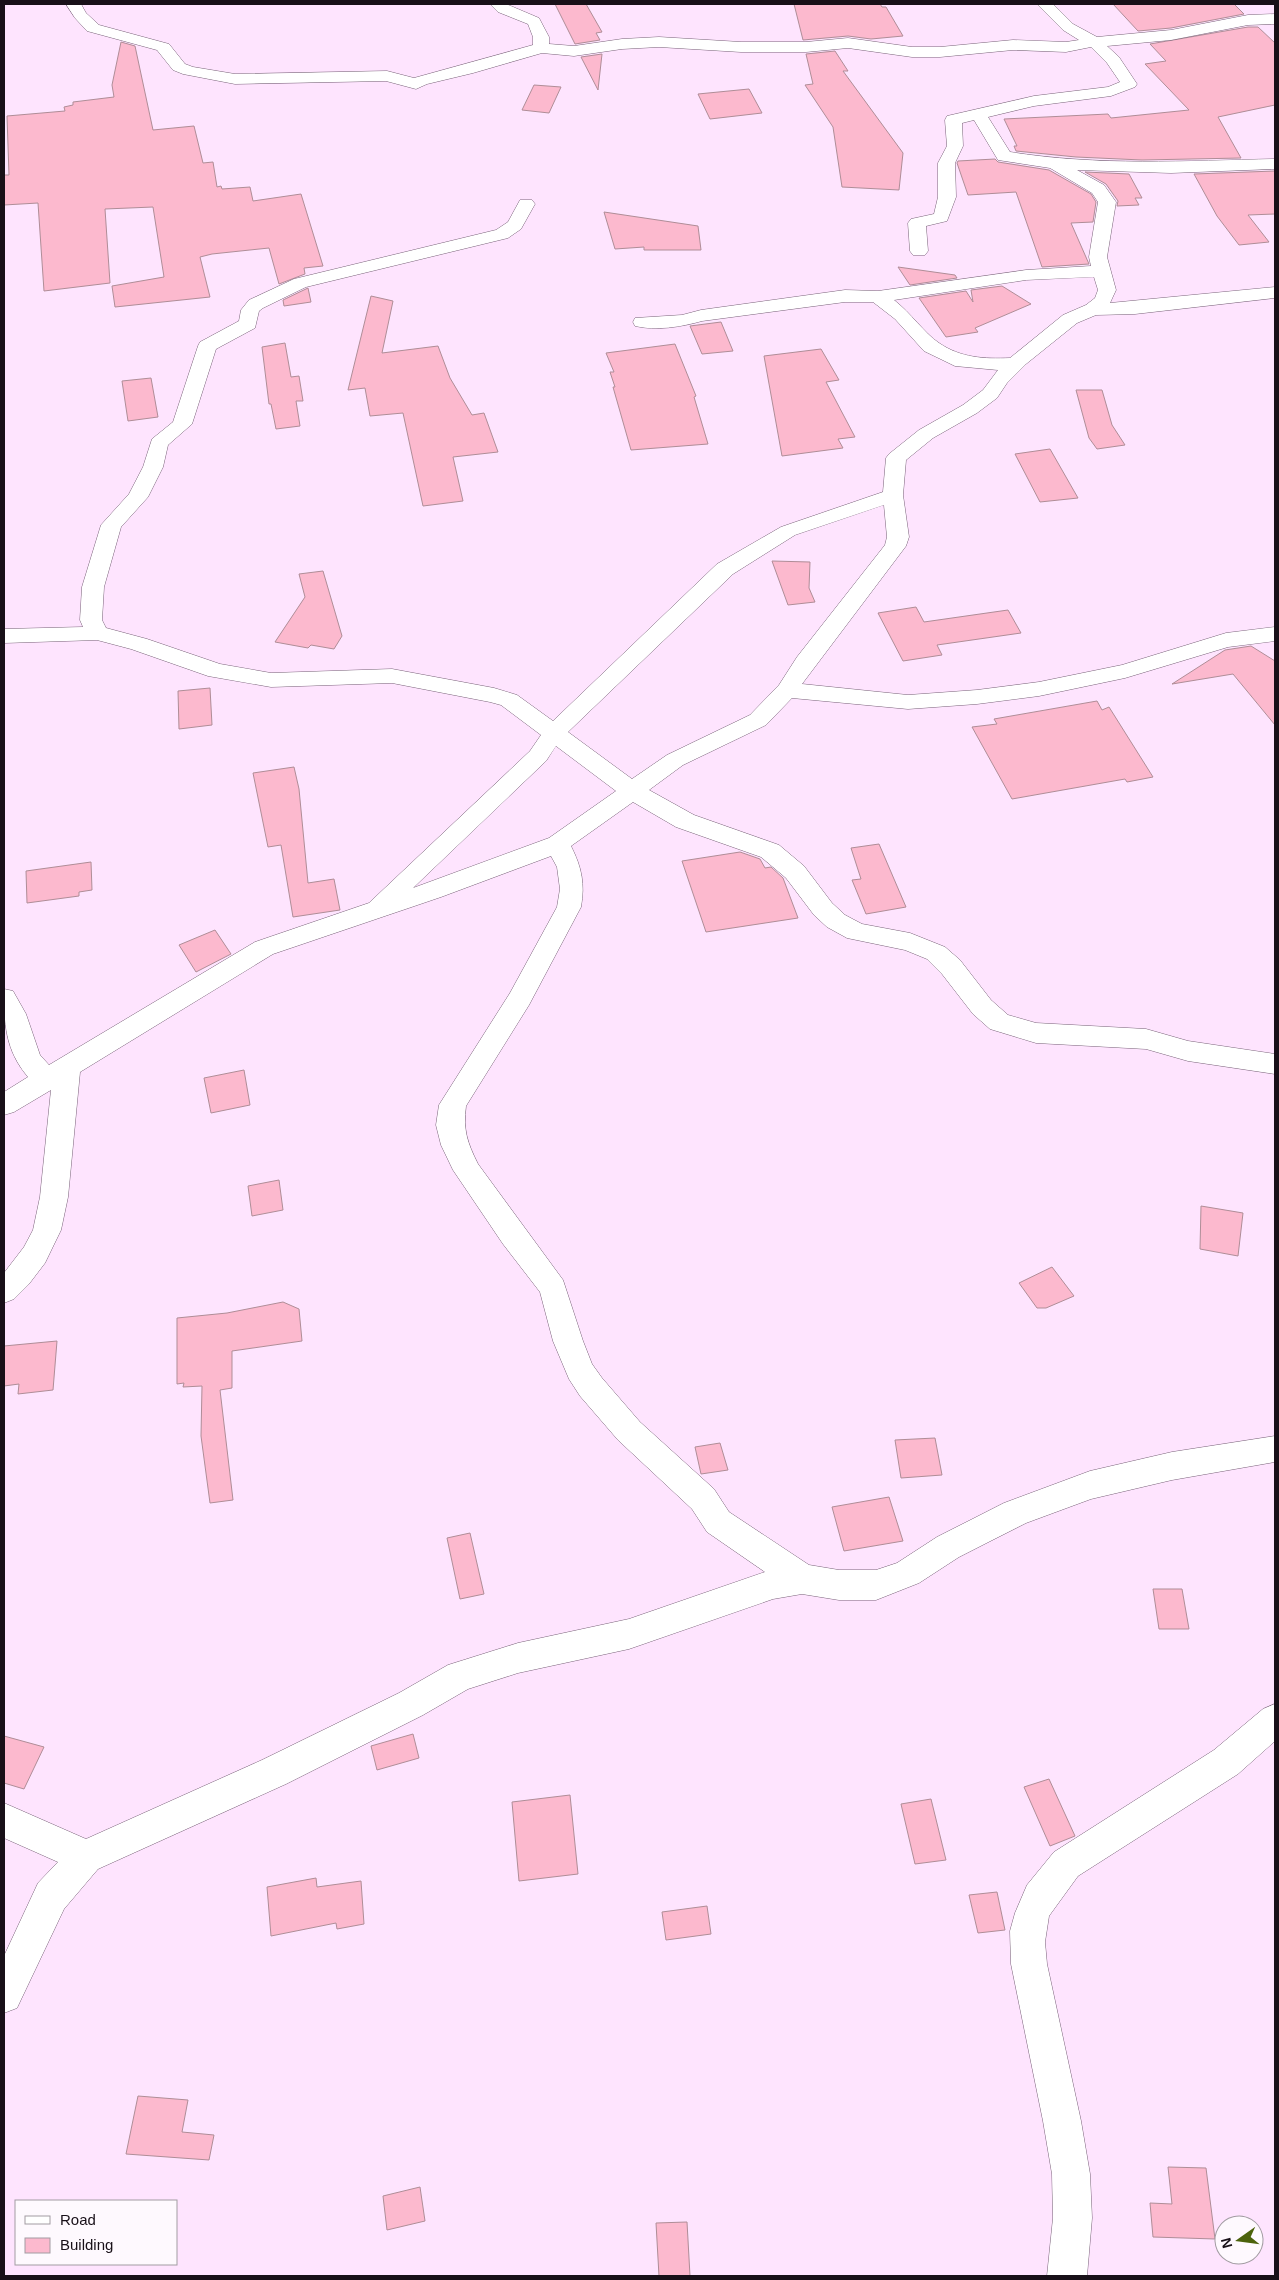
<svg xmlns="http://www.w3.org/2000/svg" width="1279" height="2280" font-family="Arial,sans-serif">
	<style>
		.building { fill: #fcb9ce; stroke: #af8d97 }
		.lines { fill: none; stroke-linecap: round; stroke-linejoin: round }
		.minor-casing { stroke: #796379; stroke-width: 1 }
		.minor { fill: #fff; fill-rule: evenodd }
	</style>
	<rect width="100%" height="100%" fill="#fee4fe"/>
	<!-- building -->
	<g class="building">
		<polygon points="555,4 586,4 602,32 596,33 600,40 575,44"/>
		<polygon points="794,4 880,4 882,7 886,7 903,36 871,39 848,36 803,40"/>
		<polygon points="1113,4 1234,4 1244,14 1171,28 1138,31"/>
		<polygon points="1248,27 1258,27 1275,43 1275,105 1218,117 1241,158 1142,160 1076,157 1016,151 1014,146 1017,146 1004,119 1108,114 1111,118 1189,110 1145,64 1166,61 1150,44"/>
		<polygon points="121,42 135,46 153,130 194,126 203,163 213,162 217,187 221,186 222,189 250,187 253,201 301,194 323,266 304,268 305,274 279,284 269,248 212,254 200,257 210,297 115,307 112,286 164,277 153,207 105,209 110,283 44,291 38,203 4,205 4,175 9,175 7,116 65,111 64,107 73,105 73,102 114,97 112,85"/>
		<polygon points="835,51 848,71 843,71 903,153 899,190 842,187 833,127 805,85 813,84 806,54"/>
		<polygon points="602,54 598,90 581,57"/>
		<polygon points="534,85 561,87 549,113 522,110"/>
		<polygon points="749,89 762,113 710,119 698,94"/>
		<polygon points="995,159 998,162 1049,170 1091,194 1096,202 1093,222 1071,223 1089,264 1042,267 1016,192 968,195 957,163 958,161"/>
		<polygon points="1275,171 1275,214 1248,215 1269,242 1239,245 1217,216 1194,174"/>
		<polygon points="1085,172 1129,174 1142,198 1135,198 1139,205 1117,206 1118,201 1106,184"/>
		<polygon points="604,212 698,226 701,250 644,250 644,247 615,249"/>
		<polygon points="898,267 955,275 957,278 910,285"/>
		<polygon points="1002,286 1031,304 975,328 978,332 946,337 919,298 966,291 973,302 971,290"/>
		<polygon points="308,288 311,302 284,306 283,300"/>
		<polygon points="371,296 393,301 382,353 438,346 450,378 472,415 484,413 498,452 453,457 463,501 423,506 403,413 370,416 365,388 348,390"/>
		<polygon points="721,322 733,351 702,354 690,326"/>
		<polygon points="285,343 291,377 299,376 303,401 296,401 300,426 276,429 271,404 269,404 262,347"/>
		<polygon points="675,344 696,396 694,397 708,444 631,450 613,387 615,387 610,372 614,372 606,353"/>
		<polygon points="821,349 839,380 826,382 855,437 838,439 843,448 782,456 764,356"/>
		<polygon points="151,378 158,417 128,421 122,381"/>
		<polygon points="1076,390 1102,390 1112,425 1125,445 1097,449 1089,438"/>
		<polygon points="1050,449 1078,498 1040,502 1015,454"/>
		<polygon points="772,561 810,562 809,588 815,602 788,605"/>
		<polygon points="323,571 342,636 334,649 311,645 308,648 275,642 305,597 299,574"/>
		<polygon points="916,607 924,622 1008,610 1021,633 937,645 942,655 903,661 878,613"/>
		<polygon points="1251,646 1275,661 1275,725 1233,674 1172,684 1225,650"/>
		<polygon points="210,688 212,725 179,729 178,691"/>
		<polygon points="1097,701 1102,710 1109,707 1153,777 1127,782 1125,779 1012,799 972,727 997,724 994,719"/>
		<polygon points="294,767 299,789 308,883 334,879 340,910 293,917 281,845 268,847 253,773"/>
		<polygon points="879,844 906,907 866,914 852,880 861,879 851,848"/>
		<polygon points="740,852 760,859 765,868 771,867 783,878 798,918 706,932 682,861"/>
		<polygon points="91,862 92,890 79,892 79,896 27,903 26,871"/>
		<polygon points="215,930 231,954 196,972 179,945"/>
		<polygon points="244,1070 250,1105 211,1113 204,1078"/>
		<polygon points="279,1180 283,1210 252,1216 248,1186"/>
		<polygon points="1201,1206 1243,1213 1238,1256 1200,1249"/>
		<polygon points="1052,1267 1074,1296 1046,1308 1037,1308 1019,1283"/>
		<polygon points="283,1302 299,1309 302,1341 232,1351 232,1388 220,1390 233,1500 210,1503 201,1436 202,1386 183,1387 184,1383 177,1384 177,1318 227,1313"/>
		<polygon points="57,1341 53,1390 18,1394 19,1384 4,1386 4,1346"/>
		<polygon points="935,1438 942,1475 901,1478 895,1440"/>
		<polygon points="720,1443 728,1470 701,1474 695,1447"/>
		<polygon points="889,1497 903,1541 844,1551 832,1507"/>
		<polygon points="470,1533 484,1594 460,1599 447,1538"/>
		<polygon points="1153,1589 1182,1589 1189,1629 1159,1629"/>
		<polygon points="413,1734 419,1758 377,1770 371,1746"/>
		<polygon points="4,1736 44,1747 24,1789 4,1783"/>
		<polygon points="1049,1779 1075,1836 1050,1846 1024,1787"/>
		<polygon points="570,1795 578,1874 519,1881 512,1802"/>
		<polygon points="931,1799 946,1860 915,1864 901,1804"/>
		<polygon points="316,1878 317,1887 361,1881 364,1924 337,1929 336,1923 271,1936 267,1887"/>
		<polygon points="997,1892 1005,1930 978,1933 969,1895"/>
		<polygon points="707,1906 711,1934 666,1940 662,1912"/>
		<polygon points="138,2096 188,2100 182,2132 214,2135 209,2160 126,2154"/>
		<polygon points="1168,2167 1206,2168 1215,2239 1153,2237 1150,2203 1172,2204"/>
		<polygon points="420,2187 425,2221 387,2230 383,2196"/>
		<polygon points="687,2222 690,2276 659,2276 656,2223"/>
	</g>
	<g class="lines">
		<!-- minor casing -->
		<g class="minor-casing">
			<g id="minor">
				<path d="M66 4H81L86 13 99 25 169 44 185 64 193 67 235 74 387 71 414 78 533 45V37L528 24 498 12 490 4H506L539 18 549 37V44L574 46 622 39 659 37 741 42H806L848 38 912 47H940L1013 40 1066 42 1079 40 1063 30 1037 4H1053L1073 24 1097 37 1171 30 1248 15 1275 14V24L1248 25 1171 40 1107 46 1119 57 1137 84 1135 87 1111 96 1034 106 988 117 1010 152C1098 166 1186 161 1275 159V169L1171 173 1077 170 1104 185 1116 202 1107 257 1116 290 1110 303 1275 287V298L1135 314 1096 315 1077 323 1026 364 1007 383 997 398 977 413 933 438 906 460 903 495 909 537 906 546 802 684 908 695 977 690 1039 682 1122 665 1226 633 1275 627V641L1228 647 1125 678 1039 696 977 704 908 709 792 698 766 725 683 765 649 790 694 815 779 845 804 866 832 903 845 915 862 924 910 933 945 947 960 960 991 1000 1008 1015 1036 1023 1146 1029 1188 1041 1275 1054V1074L1188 1061 1146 1049 1036 1043 990 1029 973 1014 942 974 927 959 905 950 847 938 827 927 814 915 786 878 761 857 676 827 633 802 571 846C582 868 585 884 581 907L529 1005 466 1106C463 1130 467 1142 478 1164L563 1280 583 1341 592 1364 602 1378 640 1422 714 1489 729 1512 809 1565 839 1570H876L897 1563 937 1537 1004 1503 1090 1471 1172 1452 1275 1436V1462L1172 1480 1091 1499 1026 1523 959 1557 919 1583 876 1600H839L802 1594 773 1599 629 1649 518 1673 468 1689 423 1715 286 1784 98 1869 64 1909 17 2008 4 2013V1956L38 1883 58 1862 4 1838V1803L86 1839 262 1760 399 1693 448 1665 518 1643 629 1619 765 1572 707 1532 692 1509 618 1440 580 1396 569 1379 553 1341 540 1292 503 1244 453 1170 441 1145 436 1125 439 1105 510 993 557 907 560 889 557 867 551 856 441 897 273 954 80 1072 68 1197 61 1230 45 1263 29 1284 14 1299 4 1303V1273L24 1247 33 1230 40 1197 51 1090 14 1112 4 1115V1092L28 1077C5 1050 4 1023 4 989L13 991 26 1014 40 1055 49 1065 255 942 369 903 530 751 541 735 501 705 490 702 392 683 271 687 208 676 131 649 97 640 4 643V629L83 627 80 620 82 587 101 525 129 494 143 467 152 439 173 422 198 346 200 342 239 321 241 310 249 300 294 279 496 230 508 222 520 200H532L535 204 521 229 508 238 306 287 263 308 259 311 255 328 216 349 192 424 168 445 163 467 148 497 121 527 104 587 102 620 106 628 147 639 220 664 271 673 392 669 494 688 517 695 553 721 717 564 781 527 883 492 886 458 889 454 919 430 963 405 983 390 998 370 955 366 924 351 895 319 873 302H845L702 321C681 327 656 331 635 326L633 322 635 318 682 315 701 310 845 290 878 291 1026 270 1091 266 1089 257 1098 202 1092 193 1050 168 998 160 974 120 962 123 963 146 955 163 956 197 947 221 926 226 928 251 925 255H913L910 251 908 223 911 219 934 214 938 197V163L947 146 945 120 947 116 1034 96 1108 87 1120 82 1107 63 1091 47 1066 52 1013 50 940 57H912L848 48 806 52H741L659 47 622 49 574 56 542 53 473 73 427 84 416 89 386 81 235 84 183 74 173 70 157 50 87 31 75 18ZM1094 277 1098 290 1095 298 1086 305 1063 315 1010 358C984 359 961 358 939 343 925 334 910 312 894 300L1026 280ZM884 505 887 537 885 545 797 657 779 685 750 715 667 755 632 779 568 732 733 574 795 535ZM556 746 616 791 549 838 413 888 546 761Z"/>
				<polygon points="1275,1704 1275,1741 1238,1774 1078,1876 1049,1916 1045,1942 1047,1964 1081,2121 1090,2174 1092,2218 1087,2276 1047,2276 1053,2218 1052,2174 1043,2121 1011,1964 1010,1931 1015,1913 1027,1885 1054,1852 1214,1750 1263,1709"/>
			</g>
		</g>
		<!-- minor -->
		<use href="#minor" class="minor"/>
	</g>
	<!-- border -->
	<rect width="1279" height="2280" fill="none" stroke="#181018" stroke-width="10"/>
	<!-- legend -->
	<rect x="15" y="2200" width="162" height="65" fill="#fef9fe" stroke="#a29ca2"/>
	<rect x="25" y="2216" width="25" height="8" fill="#ffffff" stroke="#a29ca2"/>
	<text x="60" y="2225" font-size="15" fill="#181018">Road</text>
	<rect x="25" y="2238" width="25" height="15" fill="#fcb9ce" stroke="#a29ca2"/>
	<text x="60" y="2250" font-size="15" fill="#181018">Building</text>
	<!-- north arrow -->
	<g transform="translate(1239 2240) rotate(256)"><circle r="24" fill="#fef9fe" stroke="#a29ca2"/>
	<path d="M0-4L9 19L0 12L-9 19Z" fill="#4c620c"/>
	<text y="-8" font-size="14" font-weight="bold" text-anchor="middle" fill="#181018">N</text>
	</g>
</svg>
